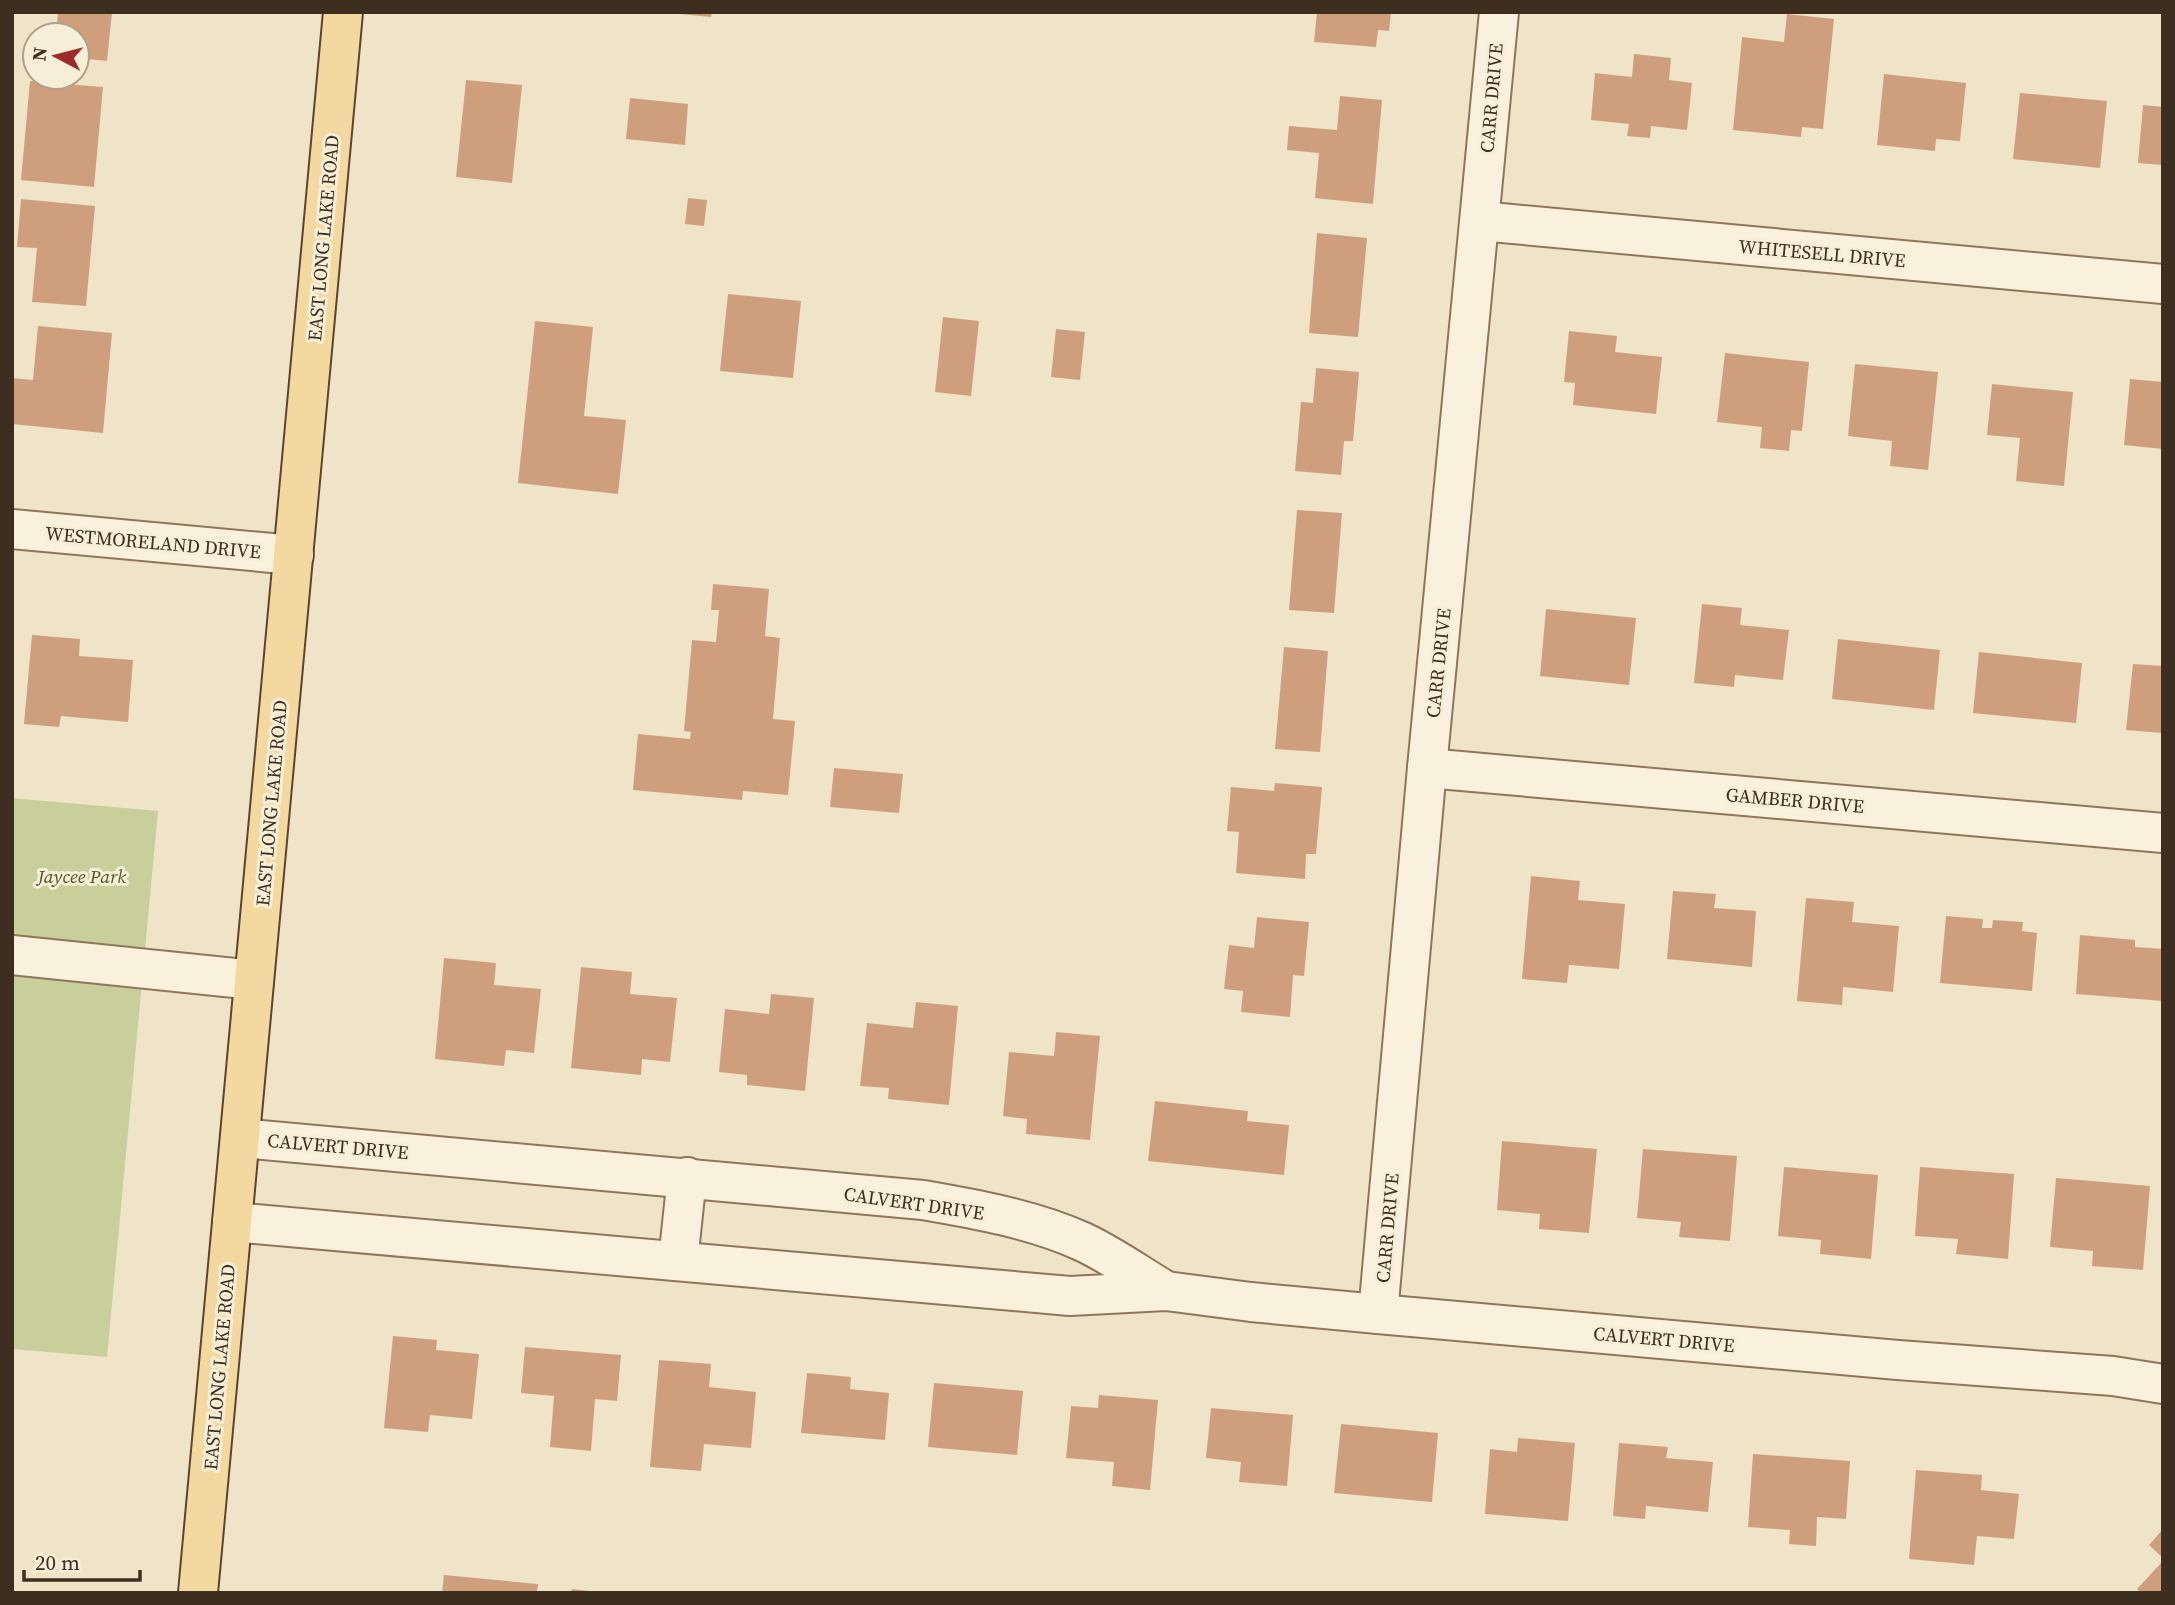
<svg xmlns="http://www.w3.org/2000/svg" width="2175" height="1605" font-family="'Source Serif 4',serif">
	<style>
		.green { fill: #c9cf9b }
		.building { fill: #cf9f7d }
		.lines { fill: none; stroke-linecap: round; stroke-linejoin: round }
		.minor-casing { stroke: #8d765c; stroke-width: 42 }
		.major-casing { stroke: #5b4430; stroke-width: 42 }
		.minor { stroke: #faf1dc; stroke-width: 38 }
		.major { stroke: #f3d9a0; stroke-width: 38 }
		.labels { text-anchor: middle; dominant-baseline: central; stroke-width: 6; stroke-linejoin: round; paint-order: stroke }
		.street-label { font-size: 19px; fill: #3d2e20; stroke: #f7eed8 }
		.park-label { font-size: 19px; font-style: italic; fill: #4d5a26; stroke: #f7eed8 }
	</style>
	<rect width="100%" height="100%" fill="#f0e4c8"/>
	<!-- green -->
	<polygon class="green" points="12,798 158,811 107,1357 12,1349"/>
	<!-- building -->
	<g class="building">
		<polygon points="58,12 112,12 107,61 77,58 77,35 56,35"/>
		<polygon points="680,12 712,12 711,17 680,14"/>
		<polygon points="1317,12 1391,12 1389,31 1378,30 1376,47 1314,42"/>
		<polygon points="1787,14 1834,19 1823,129 1802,127 1801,137 1733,130 1742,37 1784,42"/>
		<polygon points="1634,54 1671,58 1669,80 1692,83 1687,130 1651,126 1650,138 1627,136 1629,124 1591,120 1595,73 1632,77"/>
		<polygon points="1884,74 1966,83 1960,141 1936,139 1935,151 1877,145"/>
		<polygon points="466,80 522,85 512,183 456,177"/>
		<polygon points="30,81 103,87 94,187 21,180"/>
		<polygon points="2020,93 2107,101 2100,168 2013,159"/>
		<polygon points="1340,96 1382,100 1373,204 1315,198 1319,153 1287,150 1289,126 1337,130"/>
		<polygon points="630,98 688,104 685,145 626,139"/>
		<polygon points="2143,105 2163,107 2163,165 2138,163"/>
		<polygon points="688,198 707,200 704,226 685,224"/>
		<polygon points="21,199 95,206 86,306 32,302 37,248 17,247"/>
		<polygon points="1317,233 1367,238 1358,337 1309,333"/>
		<polygon points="728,294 801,301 793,378 720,371"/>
		<polygon points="943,317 979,321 971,396 935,392"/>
		<polygon points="535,321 593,327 584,416 626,420 618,494 518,483"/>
		<polygon points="38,326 112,333 103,433 12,424 12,378 33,380"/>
		<polygon points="1056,329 1085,332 1080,380 1051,377"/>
		<polygon points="1569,331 1617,336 1615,352 1662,357 1656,414 1573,405 1575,383 1564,382"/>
		<polygon points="1725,353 1809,362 1802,431 1791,430 1789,451 1760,448 1762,427 1717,422"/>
		<polygon points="1855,364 1938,372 1928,470 1890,466 1892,441 1848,436"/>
		<polygon points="1316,368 1359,372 1353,441 1344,441 1341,475 1295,471 1301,402 1313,403"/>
		<polygon points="2130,379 2163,382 2163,449 2124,445"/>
		<polygon points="1992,384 2073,392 2064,486 2016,481 2020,438 1987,435"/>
		<polygon points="1297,510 1342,513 1334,613 1289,610"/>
		<polygon points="713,584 769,589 765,636 780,638 773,719 795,721 788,795 743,791 742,800 633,790 638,734 690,739 691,732 684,731 692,640 716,642 719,610 711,610"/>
		<polygon points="1702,604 1742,608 1740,625 1789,630 1783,680 1735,675 1734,687 1694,683"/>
		<polygon points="1546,609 1636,618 1629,685 1540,676"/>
		<polygon points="32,635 80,639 79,656 133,660 128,722 61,716 59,727 24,724"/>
		<polygon points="1838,639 1940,650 1934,710 1832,699"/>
		<polygon points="1284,647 1328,651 1320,752 1275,749"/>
		<polygon points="1979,652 2082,663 2076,723 1973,713"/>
		<polygon points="2133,664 2163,666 2163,733 2126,730"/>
		<polygon points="834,768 903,774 899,813 830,807"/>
		<polygon points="1275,783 1322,787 1316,854 1306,854 1305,879 1236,873 1239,832 1227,831 1231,787 1274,791"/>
		<polygon points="1531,876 1580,881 1578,900 1625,904 1619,969 1569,965 1567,983 1522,979"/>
		<polygon points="1673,891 1716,894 1714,908 1756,911 1752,967 1667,959"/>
		<polygon points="1806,898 1854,902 1852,922 1899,926 1893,992 1843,987 1842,1005 1797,1001"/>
		<polygon points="1946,916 1983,919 1982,928 1992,928 1993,920 2023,922 2022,931 2037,933 2032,991 1940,983"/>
		<polygon points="1257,917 1309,922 1304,976 1293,975 1290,1017 1241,1012 1243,991 1224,989 1229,945 1254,948"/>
		<polygon points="2080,935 2135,940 2135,947 2163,949 2163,1001 2076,994"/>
		<polygon points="444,958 496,963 494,985 541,989 534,1053 506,1050 504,1066 435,1059"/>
		<polygon points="581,967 632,972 630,994 677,998 670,1062 642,1059 641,1075 571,1068"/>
		<polygon points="771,994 814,998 805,1091 747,1085 747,1075 719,1072 725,1009 769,1014"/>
		<polygon points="916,1002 958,1006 949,1105 888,1099 889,1088 860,1086 867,1023 913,1028"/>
		<polygon points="1056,1032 1100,1036 1090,1140 1026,1134 1027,1119 1003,1116 1009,1052 1054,1056"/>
		<polygon points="1155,1101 1248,1111 1247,1121 1289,1125 1284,1175 1148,1161"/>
		<polygon points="1502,1141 1597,1149 1589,1233 1539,1229 1540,1214 1497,1210"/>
		<polygon points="1643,1149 1737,1156 1730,1241 1679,1237 1681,1222 1637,1218"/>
		<polygon points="1784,1167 1878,1175 1871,1259 1820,1254 1821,1240 1778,1236"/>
		<polygon points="1920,1167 2014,1174 2008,1259 1956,1254 1958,1239 1915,1236"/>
		<polygon points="2056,1178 2150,1186 2143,1270 2092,1266 2093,1251 2050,1247"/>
		<polygon points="393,1336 437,1340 436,1350 479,1354 472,1419 430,1415 428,1432 384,1428"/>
		<polygon points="525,1347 621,1355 617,1401 595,1399 591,1451 550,1447 554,1396 521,1393"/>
		<polygon points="659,1360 711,1364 709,1387 756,1392 751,1448 704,1444 701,1471 650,1467"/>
		<polygon points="807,1373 851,1377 850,1389 889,1393 885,1440 801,1433"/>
		<polygon points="934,1383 1023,1391 1017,1455 928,1447"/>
		<polygon points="1099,1395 1158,1400 1150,1490 1112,1486 1114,1462 1066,1458 1071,1406 1098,1408"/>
		<polygon points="1211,1408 1293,1415 1287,1486 1239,1482 1241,1462 1206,1458"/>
		<polygon points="1341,1424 1438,1433 1432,1502 1334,1493"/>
		<polygon points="1518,1438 1575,1443 1568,1521 1485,1514 1490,1449 1517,1452"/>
		<polygon points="1619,1443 1668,1447 1666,1458 1713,1462 1708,1512 1646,1506 1645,1519 1613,1516"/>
		<polygon points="1753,1454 1850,1461 1846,1519 1817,1517 1816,1546 1789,1544 1790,1530 1748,1527"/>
		<polygon points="1916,1470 1982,1475 1981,1490 2019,1494 2014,1539 1977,1536 1974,1565 1909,1559"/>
		<polygon points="2163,1529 2163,1558 2149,1545"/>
		<polygon points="2163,1561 2163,1593 2141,1593 2137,1589"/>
		<polygon points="444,1575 538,1584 537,1593 442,1593"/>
		<polygon points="572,1589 590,1591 590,1593 571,1593"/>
	</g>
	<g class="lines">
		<!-- minor casing -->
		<g class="minor-casing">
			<g id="minor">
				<polyline points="1480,221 2163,284"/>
				<polyline points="12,529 294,555"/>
				<polyline points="1427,768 2163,833"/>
				<polyline points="12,955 254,980"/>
				<path d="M240 1138 923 1200C975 1209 1032 1219 1081 1241 1110 1254 1139 1275 1166 1291"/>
				<polyline points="232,1222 1070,1296 1166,1291 1251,1302 1378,1314 1898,1360 2113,1376 2163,1384"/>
				<polyline points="678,1261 687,1177"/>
				<polyline points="1378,1314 1427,768 1499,12"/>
			</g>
		</g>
		<!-- major casing -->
		<g class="major-casing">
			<polyline id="major" points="198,1593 343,12"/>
		</g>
		<!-- minor -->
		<use href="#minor" class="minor"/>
		<!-- major -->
		<use href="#major" class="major"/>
	</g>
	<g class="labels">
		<!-- street labels -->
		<g class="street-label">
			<text transform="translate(1491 98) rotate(-85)">CARR DRIVE</text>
			<text transform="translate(323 238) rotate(-85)">EAST LONG LAKE ROAD</text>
			<text transform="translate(1822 253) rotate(5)">WHITESELL DRIVE</text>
			<text transform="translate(153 542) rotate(5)">WESTMORELAND DRIVE</text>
			<text transform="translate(1438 663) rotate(-84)">CARR DRIVE</text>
			<text transform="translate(1795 800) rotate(5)">GAMBER DRIVE</text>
			<text transform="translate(271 803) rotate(-85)">EAST LONG LAKE ROAD</text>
			<text transform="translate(338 1146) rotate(5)">CALVERT DRIVE</text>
			<text transform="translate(914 1203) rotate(8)">CALVERT DRIVE</text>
			<text transform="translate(1387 1228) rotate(-85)">CARR DRIVE</text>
			<text transform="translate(1664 1339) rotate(5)">CALVERT DRIVE</text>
			<text transform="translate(219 1367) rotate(-85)">EAST LONG LAKE ROAD</text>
		</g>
		<!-- park labels -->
		<g class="park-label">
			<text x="82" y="876">Jaycee Park</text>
		</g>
	</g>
	<!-- border -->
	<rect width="2175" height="1605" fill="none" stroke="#3d2e20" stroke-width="28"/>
	<!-- north arrow -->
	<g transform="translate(56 56) rotate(277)"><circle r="33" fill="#f7eed8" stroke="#ada18e" stroke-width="2"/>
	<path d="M0-5L12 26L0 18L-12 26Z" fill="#9e2a2b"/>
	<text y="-10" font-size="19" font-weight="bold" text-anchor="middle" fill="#3d2e20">N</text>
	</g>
	<!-- scale -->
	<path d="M24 1570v10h116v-10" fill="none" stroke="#3d2e20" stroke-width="3.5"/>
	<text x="35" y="1570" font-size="21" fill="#3d2e20" stroke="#f7eed8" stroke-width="5" paint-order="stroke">20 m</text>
</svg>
